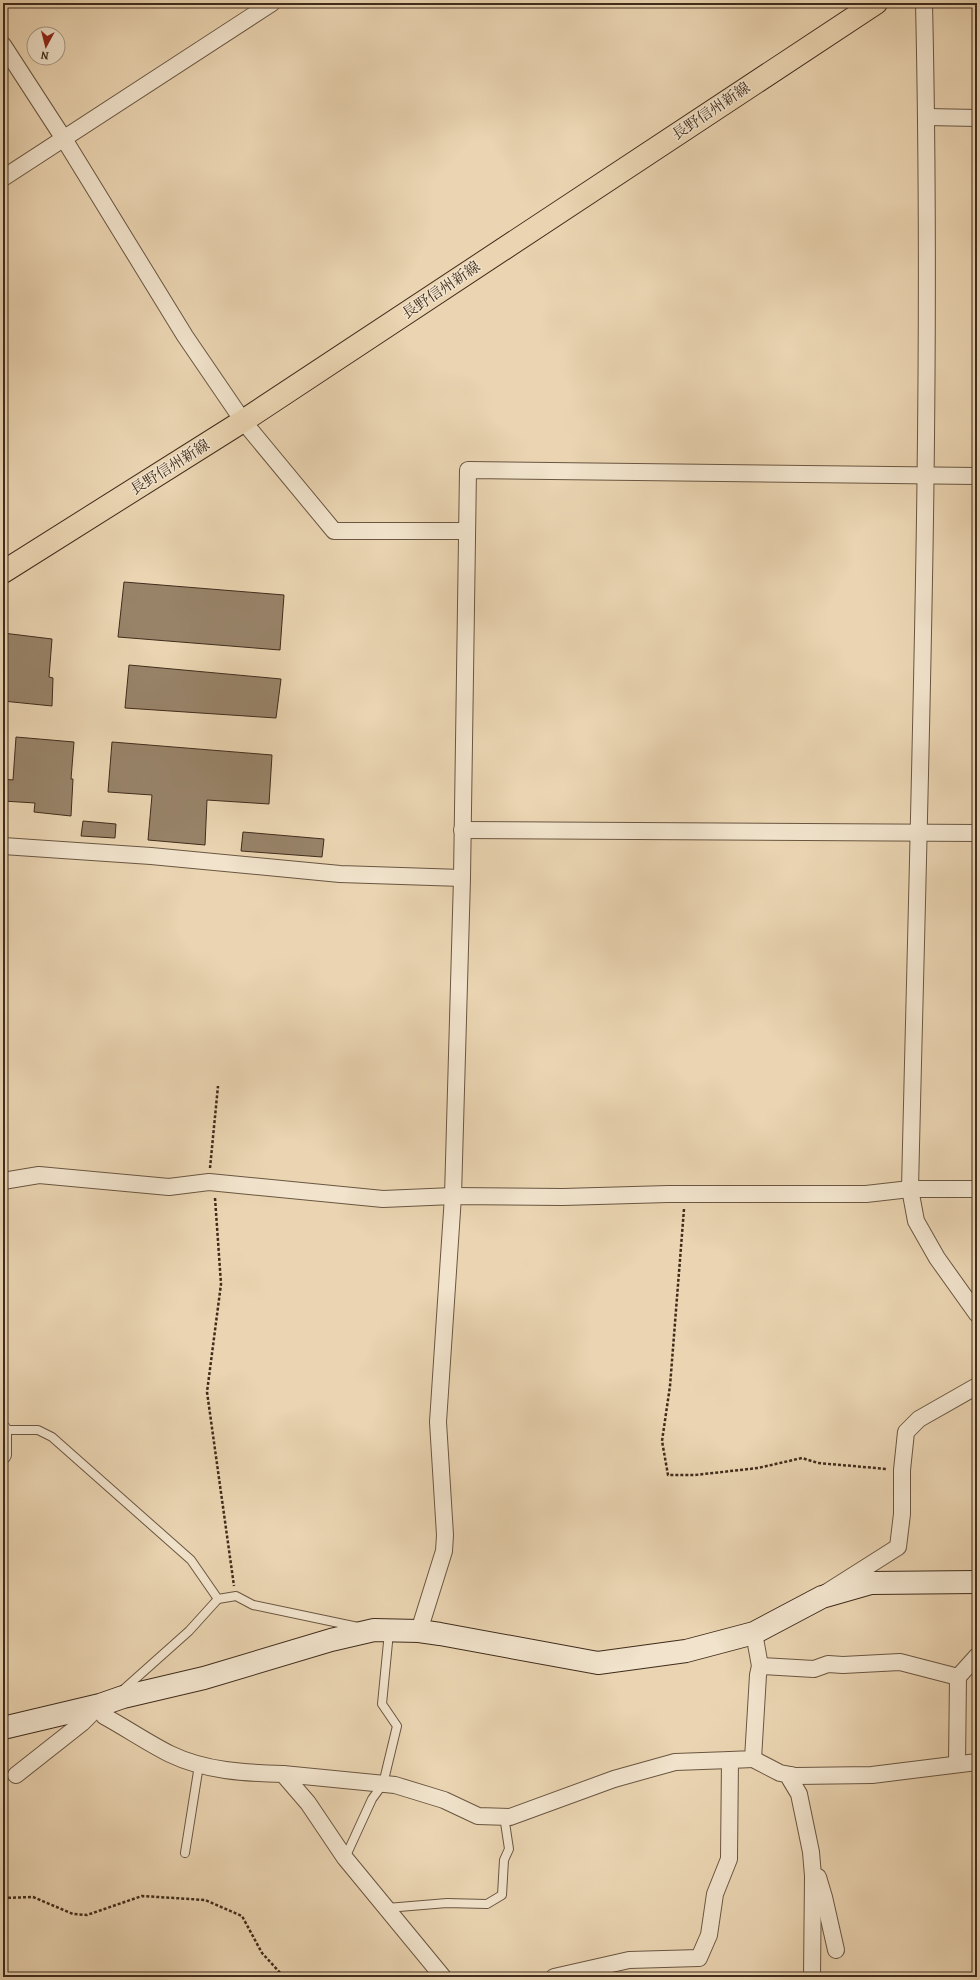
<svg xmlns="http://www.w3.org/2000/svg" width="980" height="1980" font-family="Alegreya,'Noto Serif JP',serif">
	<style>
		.building { fill: #988369; stroke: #402c1c }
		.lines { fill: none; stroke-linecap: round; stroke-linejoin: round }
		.lane-casing { stroke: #6a5641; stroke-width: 10 }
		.street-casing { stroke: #6a5641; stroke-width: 18 }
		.secondary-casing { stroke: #402c1c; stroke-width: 24 }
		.primary-casing { stroke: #402c1c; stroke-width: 24 }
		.path { stroke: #402c1c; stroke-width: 2.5; stroke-dasharray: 3 2; stroke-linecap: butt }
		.lane { stroke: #f1e3cc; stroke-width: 8 }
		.street { stroke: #f1e3cc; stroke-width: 16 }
		.secondary { stroke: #f1e3cc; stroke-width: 22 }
		.primary { stroke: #ead4b1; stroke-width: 22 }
		.labels { text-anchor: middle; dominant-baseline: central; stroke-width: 3; stroke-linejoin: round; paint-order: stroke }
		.street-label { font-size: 15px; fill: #402c1c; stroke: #f1e3cc }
	</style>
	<rect width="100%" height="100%" fill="#ead4b1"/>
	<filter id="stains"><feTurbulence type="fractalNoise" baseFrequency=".005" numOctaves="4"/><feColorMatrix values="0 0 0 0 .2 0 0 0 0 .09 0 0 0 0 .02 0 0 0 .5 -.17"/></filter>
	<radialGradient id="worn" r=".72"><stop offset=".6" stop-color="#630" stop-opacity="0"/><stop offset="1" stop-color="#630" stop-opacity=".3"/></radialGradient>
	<!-- building -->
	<g class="building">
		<polygon points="124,582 284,595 280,650 118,637"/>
		<polygon points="3,633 52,639 49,677 53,678 52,706 3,701"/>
		<polygon points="129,665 281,679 276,718 125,708"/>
		<polygon points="16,737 74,742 71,779 73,779 71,816 34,812 35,803 3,801 3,779 13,780"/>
		<polygon points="112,742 272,755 269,804 207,800 205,845 148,840 152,795 108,792"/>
		<polygon points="83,821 116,824 115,838 81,836"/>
		<polygon points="243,832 324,839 322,857 241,851"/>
	</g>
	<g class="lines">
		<!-- lane casing -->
		<g class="lane-casing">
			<g id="lane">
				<polyline points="3,1430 38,1430 52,1437 191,1560 218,1599 236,1596 253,1605 358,1627"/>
				<polyline points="124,1692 124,1689 189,1631 218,1599"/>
				<polyline points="185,1853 199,1765"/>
				<polyline points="345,1858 372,1799 383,1784 397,1726 382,1704 389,1632"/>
				<polyline points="387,1908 447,1903 487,1904 502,1895 504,1860 509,1849 504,1816"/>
			</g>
		</g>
		<!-- street casing -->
		<g class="street-casing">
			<g id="street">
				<path d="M924 3C933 398 919 794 910 1189L916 1221 937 1258 977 1314"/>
				<polyline points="3,45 64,139 185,336 243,421 334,531 467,531"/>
				<polyline points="927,117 977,118"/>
				<polyline points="3,178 272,3"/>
				<polyline points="462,830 977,833"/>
				<polyline points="3,846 151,856 340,874 462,878"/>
				<polyline points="3,1181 39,1175 169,1187 209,1182 383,1199 453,1196 563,1197 668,1194 866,1194 910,1189 977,1189"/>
				<polyline points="3,1430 3,1455"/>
				<polyline points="827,1592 898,1547 902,1514 902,1470 906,1432 919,1419 977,1386"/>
				<polyline points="419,1631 444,1551 445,1535 438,1422 453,1196 462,878 468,470 977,476"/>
				<polyline points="760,1666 814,1669 828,1664 843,1665 900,1662 958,1677 957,1764"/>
				<polyline points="958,1677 977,1656"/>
				<polyline points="753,1759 780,1773 796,1776 872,1775 977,1762"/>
				<polyline points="283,1774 395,1785 444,1800 478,1816 510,1817 614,1779 675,1762 730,1760"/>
				<path d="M16 1775 82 1723 100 1705 104 1716C126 1728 148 1743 170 1754 205 1771 245 1773 283 1774L308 1803 345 1858 443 1977"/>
				<polyline points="790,1775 790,1779 799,1794 811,1852 813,1876 812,1977"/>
				<polyline points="818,1877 824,1897 836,1950"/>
				<polyline points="554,1977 629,1960 699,1958 709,1935 715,1894 729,1859 730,1760 753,1759 758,1675 760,1666 754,1633"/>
			</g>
		</g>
		<!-- secondary casing -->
		<g class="secondary-casing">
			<polyline id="secondary" points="3,1728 100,1705 123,1697 204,1678 331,1640 374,1630 419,1631 440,1634 598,1663 686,1651 754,1633 822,1597 871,1583 977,1582"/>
		</g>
		<!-- primary casing -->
		<g class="primary-casing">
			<polyline id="primary" points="3,572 243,421 876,3"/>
		</g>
		<!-- path -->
		<g class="path">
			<polyline points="210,1168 218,1086"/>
			<polyline points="215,1198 221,1284 207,1392 234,1586"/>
			<polyline points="684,1209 670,1386 662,1441 668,1475 695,1475 758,1468 802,1458 818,1463 887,1469"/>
			<polyline points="3,1898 33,1897 73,1914 87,1915 142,1896 205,1900 242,1916 262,1953 284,1977"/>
		</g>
		<!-- lane -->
		<use href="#lane" class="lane"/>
		<!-- street -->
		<use href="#street" class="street"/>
		<!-- secondary -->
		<use href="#secondary" class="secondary"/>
		<!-- primary -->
		<use href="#primary" class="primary"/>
	</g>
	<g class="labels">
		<!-- street labels -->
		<g class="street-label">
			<text transform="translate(711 111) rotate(-34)">長野信州新線</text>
			<text transform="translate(441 290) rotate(-34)">長野信州新線</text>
			<text transform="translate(170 467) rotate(-32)">長野信州新線</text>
		</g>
	</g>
	<!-- margin -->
	<rect width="980" height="1980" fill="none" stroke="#ead4b1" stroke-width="16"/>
	<rect x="4" y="4" width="972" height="1972" fill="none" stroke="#402c1c" stroke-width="2"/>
	<rect x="8" y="8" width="964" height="1964" fill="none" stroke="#402c1c"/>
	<!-- north arrow -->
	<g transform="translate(46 46) rotate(187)"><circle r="19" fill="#f1e3cc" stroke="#aa9a86"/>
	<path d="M0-3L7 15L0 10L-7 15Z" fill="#8f2418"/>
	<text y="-6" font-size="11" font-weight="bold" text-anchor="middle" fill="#402c1c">N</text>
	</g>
	<rect width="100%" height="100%" filter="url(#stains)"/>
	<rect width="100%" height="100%" fill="url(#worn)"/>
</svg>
